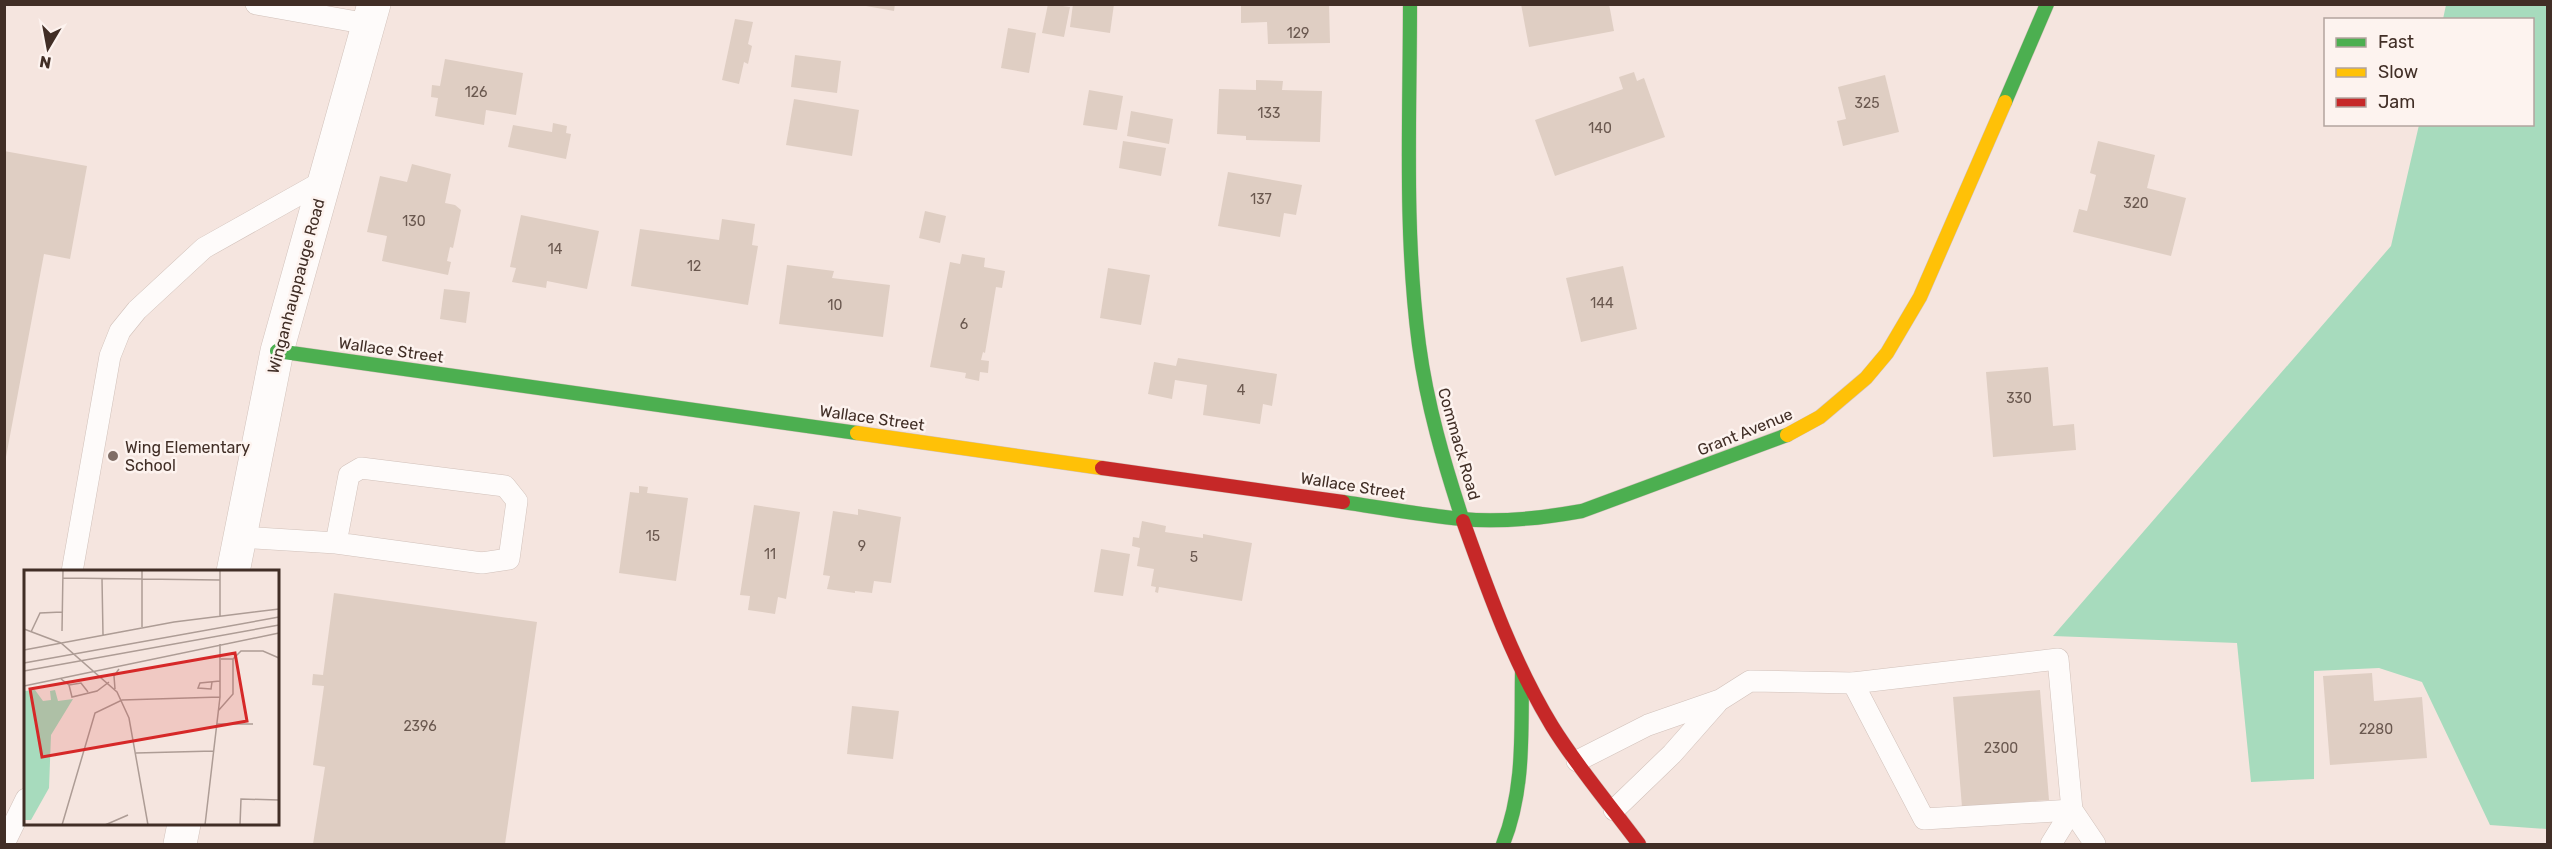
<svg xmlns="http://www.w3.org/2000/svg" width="2552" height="849" font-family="Rubik,sans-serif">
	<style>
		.green { fill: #a7dbbd }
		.building { fill: #dfcec3 }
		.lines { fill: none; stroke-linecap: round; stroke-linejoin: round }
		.lane-casing { stroke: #d1c1ba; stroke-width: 22 }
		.street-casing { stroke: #d1c1ba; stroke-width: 34 }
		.fast-casing { stroke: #d1c1ba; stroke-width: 15 }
		.slow-casing { stroke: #d1c1ba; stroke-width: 15 }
		.jam-casing { stroke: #d1c1ba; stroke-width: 15 }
		.lane { stroke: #fefbfa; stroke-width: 21 }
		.street { stroke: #fefbfa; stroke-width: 33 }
		.fast { stroke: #4caf50; stroke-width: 14 }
		.slow { stroke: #ffc107; stroke-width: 14 }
		.jam { stroke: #c62828; stroke-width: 14 }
		.poi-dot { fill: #806e67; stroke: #fdf3ef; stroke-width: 2 }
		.labels { text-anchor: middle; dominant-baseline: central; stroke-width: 5; stroke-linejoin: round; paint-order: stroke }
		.number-label { font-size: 14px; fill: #6a584f }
		.street-label { font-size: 16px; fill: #412e26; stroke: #fdf3ef }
		.poi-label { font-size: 16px; fill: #412e26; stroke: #fdf3ef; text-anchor: start }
		.inset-road { fill: none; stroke: #ad9c95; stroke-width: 1.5 }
		.view { fill: #d62828; fill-opacity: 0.15; stroke: #d62828; stroke-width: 3 }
		.inset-edge { fill: none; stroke: #412e26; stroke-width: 3 }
	</style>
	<rect width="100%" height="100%" fill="#f5e5df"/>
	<!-- green -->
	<polygon class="green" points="2446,5 2547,5 2547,829 2490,825 2422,682 2379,668 2314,671 2314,779 2251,782 2237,643 2053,636 2391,246 2419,125 2532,124 2532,20 2443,19"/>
	<!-- building -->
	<g class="building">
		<polygon points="855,4 895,4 894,11"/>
		<polygon points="1048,4 1070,7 1064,37 1042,33"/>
		<polygon points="1073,4 1114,4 1110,33 1070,27"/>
		<polygon points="1241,4 1329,4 1330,43 1268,44 1267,22 1241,23"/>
		<polygon points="1521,4 1609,4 1614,31 1529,47"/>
		<polygon points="735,19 753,22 748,44 752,46 748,64 744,62 739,84 722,80"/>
		<polygon points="1008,28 1036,33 1029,73 1001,68"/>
		<polygon points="795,55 841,61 837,93 791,87"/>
		<polygon points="445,59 523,73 516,115 486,110 484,125 435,116 438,98 431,97 432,85 440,86"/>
		<polygon points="1634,72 1637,81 1644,78 1665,137 1555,176 1535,120 1623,89 1619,77"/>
		<polygon points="1885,75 1899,132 1843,146 1837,121 1846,119 1838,87"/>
		<polygon points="1256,80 1283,81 1282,90 1322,91 1320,142 1246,140 1246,136 1217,134 1219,89 1256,90"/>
		<polygon points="1089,90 1123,96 1117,130 1083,125"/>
		<polygon points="794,99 859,110 852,156 786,145"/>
		<polygon points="1131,111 1173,119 1169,144 1127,136"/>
		<polygon points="553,123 567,126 566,133 571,134 566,159 508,147 513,125 552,132"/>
		<polygon points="1123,141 1166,148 1161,176 1119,168"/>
		<polygon points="2098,141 2155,155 2147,188 2186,198 2171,256 2073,232 2079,209 2087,211 2096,175 2090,173"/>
		<polygon points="4,151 87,166 70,259 44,254 6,457"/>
		<polygon points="412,164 451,174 445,203 455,205 461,210 453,248 450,247 447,261 451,262 448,275 382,261 387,236 367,232 380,176 407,182"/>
		<polygon points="1228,172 1302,185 1296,215 1284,213 1280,237 1218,226"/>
		<polygon points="925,211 946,216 940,243 919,238"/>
		<polygon points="521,215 599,231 587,289 547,281 546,288 512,282 516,268 510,267"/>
		<polygon points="722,219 755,224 752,245 758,246 748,305 631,286 640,229 719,240"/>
		<polygon points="962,254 985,258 984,267 1005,271 1002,288 996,287 985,353 983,352 981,360 989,361 988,373 980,372 979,381 965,378 966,373 930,367 950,262 960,264"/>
		<polygon points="787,265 834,271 832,278 890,285 883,337 779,324"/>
		<polygon points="1623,266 1637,329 1581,342 1566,278"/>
		<polygon points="1108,268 1150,275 1141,325 1100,318"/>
		<polygon points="444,289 470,292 466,323 440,319"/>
		<polygon points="1178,358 1277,374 1272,406 1263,404 1260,424 1203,415 1207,385 1175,380 1172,399 1148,394 1154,362 1176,366"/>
		<polygon points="2048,367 2053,426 2074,424 2076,450 1993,457 1986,372"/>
		<polygon points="639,486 648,487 647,493 688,498 676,581 619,573 630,492 639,493"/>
		<polygon points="754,505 800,512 786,599 778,597 775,614 748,610 750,596 740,595"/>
		<polygon points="858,509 901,517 891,583 874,581 872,593 855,591 855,593 827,589 830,576 823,575 833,511 858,515"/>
		<polygon points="1142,521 1166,526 1165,532 1203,538 1203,534 1252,543 1242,601 1159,587 1158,593 1155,592 1156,587 1151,586 1154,569 1137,566 1140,548 1132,546 1133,537 1139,538"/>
		<polygon points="1101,549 1130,554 1123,596 1094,592"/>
		<polygon points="334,593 537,622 505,844 313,844 325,767 313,765 324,686 312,685 313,674 323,675"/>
		<polygon points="2372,673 2374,701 2422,697 2427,758 2330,765 2323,676"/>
		<polygon points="2040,690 2049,800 1962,807 1953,697"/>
		<polygon points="852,706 899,711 893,759 847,754"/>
	</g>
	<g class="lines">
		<!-- lane casing -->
		<g class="lane-casing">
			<g id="lane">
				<polyline points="256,4 368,24"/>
				<polyline points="240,537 336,543 482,563 509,559 517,501 505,486 361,468 349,475 336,543"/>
				<polyline points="72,572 110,356 120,331 137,310 204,248 325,180"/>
				<polyline points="1853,683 1924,819 2072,810"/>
				<polyline points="1577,761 1648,725 1720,700 1750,681 1853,683 2058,659 2072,810 2095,844"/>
				<polyline points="1614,810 1672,754 1717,703"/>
				<polyline points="4,844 26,799"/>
				<polyline points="2051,844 2072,810"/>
			</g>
		</g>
		<!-- street casing -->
		<g class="street-casing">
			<g id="street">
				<polyline points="233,572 277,351 374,4"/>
				<polyline points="180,844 184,824"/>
			</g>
		</g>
		<!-- fast casing -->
		<g class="fast-casing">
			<g id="fast">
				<path d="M1410 4C1410 117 1404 232 1419 345 1427 405 1444 463 1463 521"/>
				<polyline points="2005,102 2047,4"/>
				<polyline points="277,351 857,433"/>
				<path d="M1343 502C1383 508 1422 515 1462 519 1502 523 1543 518 1582 511L1787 435"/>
				<path d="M1503 844C1525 789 1521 731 1522 672"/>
			</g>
		</g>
		<!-- slow casing -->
		<g class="slow-casing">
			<g id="slow">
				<polyline points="857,433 1102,468"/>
				<polyline points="1787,435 1820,417 1866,378 1887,353 1920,297 2005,102"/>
			</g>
		</g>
		<!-- jam casing -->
		<g class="jam-casing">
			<g id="jam">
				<polyline points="1102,468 1343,502"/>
				<path d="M1463 521C1488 591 1513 662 1552 726 1578 768 1610 805 1639 844"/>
			</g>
		</g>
		<!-- lane -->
		<use href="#lane" class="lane"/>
		<!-- street -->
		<use href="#street" class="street"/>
		<!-- fast -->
		<use href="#fast" class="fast"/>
		<!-- slow -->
		<use href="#slow" class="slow"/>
		<!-- jam -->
		<use href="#jam" class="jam"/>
	</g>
	<!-- markers -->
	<circle class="poi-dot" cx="113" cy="456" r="6"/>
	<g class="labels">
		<!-- number labels -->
		<g class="number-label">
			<text x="1298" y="33">129</text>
			<text x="476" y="92">126</text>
			<text x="1867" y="103">325</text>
			<text x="1269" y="113">133</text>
			<text x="1600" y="128">140</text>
			<text x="1261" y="199">137</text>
			<text x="2136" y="203">320</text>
			<text x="414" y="221">130</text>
			<text x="555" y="249">14</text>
			<text x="694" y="266">12</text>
			<text x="1602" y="303">144</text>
			<text x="835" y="305">10</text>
			<text x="964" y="324">6</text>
			<text x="1241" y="390">4</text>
			<text x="2019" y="398">330</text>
			<text x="653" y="536">15</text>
			<text x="862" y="546">9</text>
			<text x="770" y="554">11</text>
			<text x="1194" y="557">5</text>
			<text x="420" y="726">2396</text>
			<text x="2376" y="729">2280</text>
			<text x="2001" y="748">2300</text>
		</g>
		<!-- street labels -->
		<g class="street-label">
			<text transform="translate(296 286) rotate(-75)">Winganhauppauge Road</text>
			<text transform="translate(391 350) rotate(8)">Wallace Street</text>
			<text transform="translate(872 418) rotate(8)">Wallace Street</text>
			<text transform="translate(1745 432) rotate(-22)">Grant Avenue</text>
			<text transform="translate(1459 444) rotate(74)">Commack Road</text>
			<text transform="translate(1353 486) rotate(9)">Wallace Street</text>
		</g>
		<!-- poi labels -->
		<g class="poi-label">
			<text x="125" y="447">Wing Elementary<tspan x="125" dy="18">School</tspan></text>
		</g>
	</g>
	<!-- overview -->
	<g transform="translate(24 570)">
		<rect width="255" height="255" fill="#f5e5df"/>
		<path d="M11 120 19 131 27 130 26 121 31 120 34 131 49 129 27 165 25 218 7 250H0V121Z" fill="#a7dbbd"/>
		<path class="inset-road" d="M118 0V57M39 8 196 10M78 9 79 65M196 46V0M0 59 37 73 93 122 105 148 124 255M38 61 39 0M7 62 16 43 38 42M0 80 150 52 255 39M209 89 217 81H239L255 88M0 93 255 47M0 101 255 55M37 109 45 115 48 127 73 121 85 112M188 112 187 119 174 118 176 113 196 111M45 115 57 113 64 122M0 116 255 63M91 119 90 106 95 99M194 141 209 124V89H197M193 154H229M112 183 190 181M38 255 71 143 98 130 196 127M81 255 104 245M181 255 196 127V74M216 255 217 229 255 230"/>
		<path class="view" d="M211 83 223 151 18 187 6 119Z"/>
		<rect width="255" height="255" class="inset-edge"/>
	</g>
	<!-- border -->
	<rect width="2552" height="849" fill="none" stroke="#412e26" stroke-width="12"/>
	<!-- legend -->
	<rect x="2324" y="18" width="210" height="108" fill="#fdf3ef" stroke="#b2a49f" stroke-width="1.5"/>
	<rect x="2336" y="38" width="30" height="9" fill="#4caf50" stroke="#b2a49f" stroke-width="1.5"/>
	<text x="2378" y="48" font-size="18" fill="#412e26">Fast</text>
	<rect x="2336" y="68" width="30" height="9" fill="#ffc107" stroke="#b2a49f" stroke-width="1.5"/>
	<text x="2378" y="78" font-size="18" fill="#412e26">Slow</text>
	<rect x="2336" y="98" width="30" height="9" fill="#c62828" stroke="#b2a49f" stroke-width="1.5"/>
	<text x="2378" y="108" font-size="18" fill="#412e26">Jam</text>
	<!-- north arrow -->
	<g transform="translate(48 48) rotate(190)" stroke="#fdf3ef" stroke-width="4.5" paint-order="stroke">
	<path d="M0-4.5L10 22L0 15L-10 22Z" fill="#412e26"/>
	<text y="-9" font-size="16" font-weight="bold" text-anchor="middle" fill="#412e26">N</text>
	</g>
</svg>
